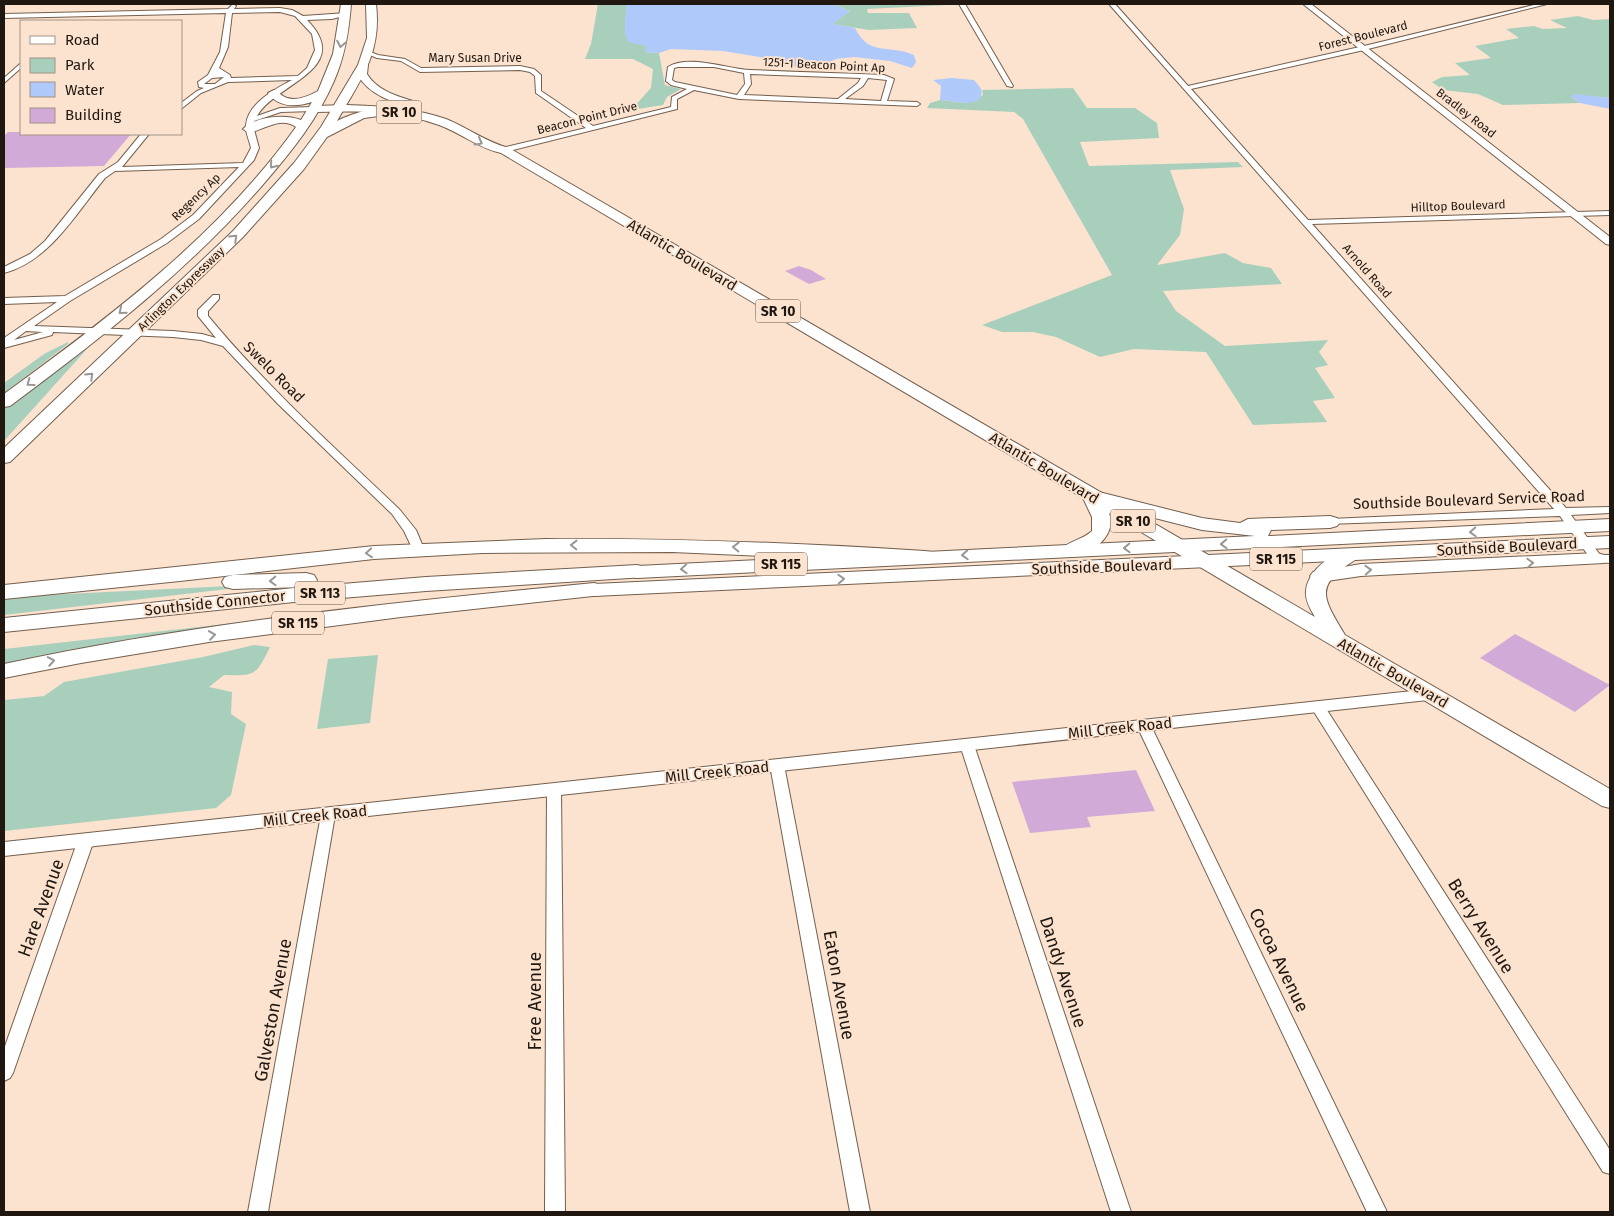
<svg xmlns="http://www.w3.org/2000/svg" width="1614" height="1216" font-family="'Fira Sans',sans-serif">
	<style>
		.green { fill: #a8cfbc }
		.water { fill: #afc9fb }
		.building { fill: #d2aad7 }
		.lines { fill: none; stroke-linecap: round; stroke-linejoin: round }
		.minor-casing { stroke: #745f4e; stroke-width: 2 }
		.tertiary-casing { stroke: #745f4e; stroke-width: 2 }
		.primary-casing { stroke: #745f4e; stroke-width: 2 }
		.trunk-casing { stroke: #745f4e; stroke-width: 2 }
		.motorway-casing { stroke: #745f4e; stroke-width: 2 }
		.minor { fill: #fff; fill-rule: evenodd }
		.tertiary { fill: #fff; fill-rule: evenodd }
		.primary { fill: #fff; fill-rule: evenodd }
		.trunk { fill: #fff; fill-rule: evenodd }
		.motorway { fill: #fff; fill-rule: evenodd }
		.oneway { stroke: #9a9793 }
		.labels { text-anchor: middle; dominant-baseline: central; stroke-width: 4; stroke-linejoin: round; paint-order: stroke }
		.far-street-label { font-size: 12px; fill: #1f1710; stroke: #fce3cf }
		.shield { fill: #fce3cf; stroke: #615449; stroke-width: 1 }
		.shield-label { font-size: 14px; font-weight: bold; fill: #1f1710 }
		.street-label { font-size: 15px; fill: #1f1710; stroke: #fce3cf }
		.near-street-label { font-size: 18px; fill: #1f1710; stroke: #fce3cf }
	</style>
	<rect width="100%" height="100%" fill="#fce3cf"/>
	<!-- green -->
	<g class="green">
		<polygon points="598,4 627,4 625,27 648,46 645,52 659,53 665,85 681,89 667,97 663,105 631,110 651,88 653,69 633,59 585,59 591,44"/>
		<polygon points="832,4 947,4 948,5 867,9 868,13 909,13 917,28 869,30 832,24 850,11"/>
		<polygon points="1578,16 1593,20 1610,19 1610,98 1575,95 1571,97 1580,103 1503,105 1478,94 1443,90 1432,82 1442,77 1470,75 1455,63 1491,58 1475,46 1519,38 1506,29 1534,26 1543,29 1567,28 1550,20"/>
		<polygon points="1073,88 1087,108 1135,108 1157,123 1159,138 1080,142 1089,166 1238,162 1243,167 1170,170 1184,209 1180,235 1157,265 1225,253 1243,263 1271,268 1282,284 1163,291 1176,311 1225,346 1328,340 1319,352 1328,365 1315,368 1335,398 1313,401 1327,422 1253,425 1206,352 1134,349 1100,357 1056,337 1033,332 1002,332 982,325 1112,275 1023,119 1014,112 927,108 930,103 940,100 966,103 983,95 982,90"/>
		<polygon points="96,339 4,441 4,406"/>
		<polygon points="68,342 68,344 4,393 4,383 44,354"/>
		<polygon points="230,586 228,589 4,615 4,597"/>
		<polygon points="278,618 27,662 4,668 4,649"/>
		<path d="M254 645 270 647C256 676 255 676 224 675L209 687 232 692 231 714 246 724 231 795 216 808 4 831V700L44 696 64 682 203 657Z"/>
		<polygon points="378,655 370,723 317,729 328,659"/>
	</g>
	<!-- water -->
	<g class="water">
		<path d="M627 4H832L850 11 833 24 855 28C869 57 889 44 914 55L916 62 912 68 890 61 854 57 836 59 816 68H801L760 57 723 51 671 49 659 53 645 52 647 46 628 42 625 34V21Z"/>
		<path d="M952 78 974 80C981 88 985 92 978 101L966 103 940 100 941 86 933 80Z"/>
		<polygon points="1575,94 1610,98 1610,109 1580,103 1571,97"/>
	</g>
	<!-- building -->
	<g class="building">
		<polygon points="8,132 21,132 21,134 131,134 104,166 4,168 4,136"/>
		<polygon points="799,266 811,270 826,279 809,284 785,271"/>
		<polygon points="1515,634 1610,685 1575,712 1480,658"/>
		<polygon points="1136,770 1155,811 1087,817 1091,827 1030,833 1012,782"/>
	</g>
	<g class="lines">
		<!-- minor casing -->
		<g class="minor-casing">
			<g id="minor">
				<path d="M233 4 236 6 234 9 280 8 292 10 303 16 347 13V15L332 19 307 20C355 69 276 83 257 116L280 108 314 107 317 109 314 111 281 112 254 121 253 126 259 148 254 160 199 219 167 243 70 301 34 326 173 331 202 334 216 338 198 316V310L213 295H219V299L208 311V316C266 386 334 447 400 510L416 530 424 549 422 552H414L404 531 392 514 278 404 223 346 201 340 173 337 53 332 52 335 4 348V338L57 302 4 304V298L65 296 161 239 193 215 239 167 115 171 105 178C77 212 50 261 4 273V267L30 254 45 241 99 174 118 162 141 134H149L122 167 243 163 251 148C250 142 245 132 246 125 248 103 275 89 292 80L228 82 201 93 181 109V103L197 91 204 88 199 87 198 82 208 75 220 52 226 13 4 18V14L228 9ZM280 12 295 16 312 34 315 50 307 68 298 76 231 78 230 75 219 68 228 47 232 13ZM224 77 215 84H204L212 78ZM26 331 43 332 14 340Z"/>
				<polygon points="959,4 965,4 1013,86 1012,87 1007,86"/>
				<polygon points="1109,4 1115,4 1188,86 1364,46 1538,4 1547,4 1364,50 1191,89 1308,220 1610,211 1610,215 1312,224 1566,508 1610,507 1610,513 1571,515 1600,555 1610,555 1610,563 1593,562 1560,516 1326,524 1324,522 1330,519 1554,509"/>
				<path d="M368 51 378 55 405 59 421 68 520 66 534 69 541 75V91L593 126 671 107 672 97 687 89 671 85 666 81 668 67C688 54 728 69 750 70 795 72 839 73 884 75L894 79 887 101 917 102 920 104 917 106 739 99 694 90 677 99V109L505 152H502V148L586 128 536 93 535 76 530 72 520 70 420 72 401 61 377 58 365 53ZM678 67H714L744 73 745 84 737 95 675 82 672 80 674 68ZM750 74 861 78 858 83 838 99 744 95 751 84ZM868 78 887 80 881 101 845 99 863 86Z"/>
				<polygon points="21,63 21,68 4,83 4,78"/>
				<polygon points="1318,703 1323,704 1610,1150 1610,1174 1603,1172 1311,707 1313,704"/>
				<polygon points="1144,721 1149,723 1151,726 1387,1212 1367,1212 1137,726 1139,723"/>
				<polygon points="967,740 972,742 974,745 1131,1212 1111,1212 960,745 962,742"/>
				<polygon points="777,760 782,762 784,765 870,1212 850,1212 770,765 772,762"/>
				<polygon points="554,784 559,785 561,789 565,1212 545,1212 547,789 549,785"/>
				<polygon points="328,810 333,811 335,815 268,1212 248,1212 321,815 323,811"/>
				<polygon points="86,835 91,836 94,840 13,1073 10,1078 4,1081 4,1049 78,840 81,836"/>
			</g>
		</g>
		<!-- tertiary casing -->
		<g class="tertiary-casing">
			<g id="tertiary">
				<polygon points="1303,4 1311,4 1610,237 1610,245 1606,244"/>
				<polygon points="1431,689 1437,691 1440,695 1437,699 4,856 4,842"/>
			</g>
		</g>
		<!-- primary casing -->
		<g class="primary-casing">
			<g id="primary">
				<path d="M363 62 368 65 367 74C378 92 400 97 420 103L421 105 420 107 416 108C392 102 370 96 357 74L358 65Z"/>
				<path d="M346 105C380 106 414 108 446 119 468 128 486 142 509 148L1315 617C1310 609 1305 600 1306 591 1307 571 1336 547 1355 552L1358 556 1355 560C1313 586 1323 598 1345 635L1610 789V808L1602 806 1109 513C1118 538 1086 560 1063 554L1061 550C1067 541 1083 540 1092 531V517L1083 498 501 153C478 148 461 133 439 125 399 110 355 111 314 112L308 109 314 106Z"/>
			</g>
		</g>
		<!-- trunk casing -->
		<g class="trunk-casing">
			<g id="trunk">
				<path d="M341 4H351C349 31 345 56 334 81 318 118 292 151 266 181 192 268 101 338 10 406L4 407V394C110 317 219 235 296 127 281 116 265 129 249 133L243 129C255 116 285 114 301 120L312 102C296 107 279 108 268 93L274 90C279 91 279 94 283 96 293 103 309 96 318 91L333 54Z"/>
				<path d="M366 4H376C382 54 360 80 337 121 350 114 392 100 403 111L401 113 364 118 327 137 304 169 243 237 10 462 4 463V448L233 231 294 163 321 127 358 65 367 38Z"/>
				<polygon points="1091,490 1202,518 1240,523 1248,519 1330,516 1337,518 1340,522 1337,526 1330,528 1271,530 1268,536 1610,519 1610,531 637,578 630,576 627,572 630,568 637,566 1255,536 1202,530 1084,500 1081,496 1084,492"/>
				<polygon points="1610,536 1610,548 594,596 587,594 584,590 587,586 594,584"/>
				<polygon points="1597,553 1604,555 1607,559 1604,563 1361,576 1320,582 1313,580 1310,576 1313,572 1361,564"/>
			</g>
		</g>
		<!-- motorway casing -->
		<g class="motorway-casing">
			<g id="motorway">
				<path d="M546 539C672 538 799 543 925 551L933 552 936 557 933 562 925 563 672 552 482 553 374 559 180 581 4 599V585L374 546Z"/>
				<polygon points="637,565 645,567 648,572 645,577 426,591 294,602 4,632 4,618 294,588 426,577"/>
				<polygon points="306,573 314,575 317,580 314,585 306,587 233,589 225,587 222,582 225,577 233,575"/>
				<path d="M594 583 602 585 605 590 602 595 401 617 209 642 81 663 4 678V664C198 622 397 602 594 583Z"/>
			</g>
		</g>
		<!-- minor -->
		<use href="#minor" class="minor"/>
		<!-- tertiary -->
		<use href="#tertiary" class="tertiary"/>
		<!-- primary -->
		<use href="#primary" class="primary"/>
		<!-- trunk -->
		<use href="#trunk" class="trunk"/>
		<!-- motorway -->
		<use href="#motorway" class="motorway"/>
	</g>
	<!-- one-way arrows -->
	<defs><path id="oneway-chevron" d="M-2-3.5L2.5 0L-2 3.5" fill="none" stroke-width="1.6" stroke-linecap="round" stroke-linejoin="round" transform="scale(1.25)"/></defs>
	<g class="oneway">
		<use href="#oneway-chevron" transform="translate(341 44) rotate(101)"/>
		<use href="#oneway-chevron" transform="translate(479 142) rotate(29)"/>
		<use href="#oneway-chevron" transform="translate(273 165) rotate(129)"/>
		<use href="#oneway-chevron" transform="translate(234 238) rotate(-44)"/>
		<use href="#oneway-chevron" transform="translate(122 311) rotate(141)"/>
		<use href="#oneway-chevron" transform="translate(90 376) rotate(-44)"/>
		<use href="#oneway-chevron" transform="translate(30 383) rotate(144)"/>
		<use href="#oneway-chevron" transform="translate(1473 532) rotate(177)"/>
		<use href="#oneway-chevron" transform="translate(1224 544) rotate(178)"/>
		<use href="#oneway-chevron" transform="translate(574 545) rotate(-179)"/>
		<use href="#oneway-chevron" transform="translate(736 547) rotate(-179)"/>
		<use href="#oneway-chevron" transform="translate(1127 548) rotate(178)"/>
		<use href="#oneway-chevron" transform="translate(369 553) rotate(175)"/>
		<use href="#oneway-chevron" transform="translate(965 555) rotate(177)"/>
		<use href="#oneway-chevron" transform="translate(1530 563) rotate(-3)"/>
		<use href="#oneway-chevron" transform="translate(684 569) rotate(177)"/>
		<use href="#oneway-chevron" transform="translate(1368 570) rotate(-3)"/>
		<use href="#oneway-chevron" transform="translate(841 579) rotate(-3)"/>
		<use href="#oneway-chevron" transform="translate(273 581) rotate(178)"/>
		<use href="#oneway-chevron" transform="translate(212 635) rotate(-8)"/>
		<use href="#oneway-chevron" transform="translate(51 661) rotate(-10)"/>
	</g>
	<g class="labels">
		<!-- far-street labels -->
		<g class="far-street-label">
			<text transform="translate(1363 36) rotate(-14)">Forest Boulevard</text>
			<text x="475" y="58">Mary Susan Drive</text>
			<text transform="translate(824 65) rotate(3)">1251-1 Beacon Point Ap</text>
			<text transform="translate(1466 113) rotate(38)">Bradley Road</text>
			<text transform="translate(587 118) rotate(-14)">Beacon Point Drive</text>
			<text transform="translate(196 197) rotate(-44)">Regency Ap</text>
			<text transform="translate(1458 206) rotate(-2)">Hilltop Boulevard</text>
			<text transform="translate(1367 271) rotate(49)">Arnold Road</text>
			<text transform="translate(181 289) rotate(-44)">Arlington Expressway</text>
		</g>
		<!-- shield labels -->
		<g class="shield">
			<rect x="376.5" y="100.5" width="45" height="23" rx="4"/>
			<rect x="755.5" y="299.5" width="45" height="23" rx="4"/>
			<rect x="1110.5" y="509.5" width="45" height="23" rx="4"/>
			<rect x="1250" y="547.5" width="52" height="23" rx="4"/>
			<rect x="755" y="552.5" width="52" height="23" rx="4"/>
			<rect x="295" y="581.5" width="50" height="23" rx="4"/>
			<rect x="272" y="611.5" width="52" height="23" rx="4"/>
		</g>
		<g class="shield-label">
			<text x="399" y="112">SR 10</text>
			<text x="778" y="311">SR 10</text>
			<text x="1133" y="521">SR 10</text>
			<text x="1276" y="559">SR 115</text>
			<text x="781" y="564">SR 115</text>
			<text x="320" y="593">SR 113</text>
			<text x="298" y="623">SR 115</text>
		</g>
		<!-- street labels -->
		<g class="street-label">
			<text transform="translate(682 255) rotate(31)">Atlantic Boulevard</text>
			<text transform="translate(274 372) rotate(45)">Swelo Road</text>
			<text transform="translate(1044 468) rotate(31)">Atlantic Boulevard</text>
			<text transform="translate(1469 500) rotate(-2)">Southside Boulevard Service Road</text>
			<text transform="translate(1507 547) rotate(-3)">Southside Boulevard</text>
			<text transform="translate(1102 567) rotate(-2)">Southside Boulevard</text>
			<text transform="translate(215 603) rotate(-6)">Southside Connector</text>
			<text transform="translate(1393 673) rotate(30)">Atlantic Boulevard</text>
			<text transform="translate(1120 728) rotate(-6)">Mill Creek Road</text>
			<text transform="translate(717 772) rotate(-6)">Mill Creek Road</text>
			<text transform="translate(315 816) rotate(-6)">Mill Creek Road</text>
		</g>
		<!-- near-street labels -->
		<g class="near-street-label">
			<text transform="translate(41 908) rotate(-70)">Hare Avenue</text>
			<text transform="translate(1481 926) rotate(58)">Berry Avenue</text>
			<text transform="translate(1279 960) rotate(64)">Cocoa Avenue</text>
			<text transform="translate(1063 972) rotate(72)">Dandy Avenue</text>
			<text transform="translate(839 985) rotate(80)">Eaton Avenue</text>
			<text transform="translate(535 1001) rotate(-90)">Free Avenue</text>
			<text transform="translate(273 1010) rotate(-80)">Galveston Avenue</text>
		</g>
	</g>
	<!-- border -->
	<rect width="1614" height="1216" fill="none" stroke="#1f1710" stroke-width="10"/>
	<!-- legend -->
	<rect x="20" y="20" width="162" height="115" fill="#fce3cf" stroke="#a49183"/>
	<rect x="30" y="36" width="25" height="8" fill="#ffffff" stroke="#a49183"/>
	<text x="65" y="45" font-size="15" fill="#1f1710">Road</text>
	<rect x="30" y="58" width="25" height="15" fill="#a8cfbc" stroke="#a49183"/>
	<text x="65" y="70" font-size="15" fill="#1f1710">Park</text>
	<rect x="30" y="82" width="25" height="15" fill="#afc9fb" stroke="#a49183"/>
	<text x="65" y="95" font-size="15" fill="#1f1710">Water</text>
	<rect x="30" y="108" width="25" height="15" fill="#d2aad7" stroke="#a49183"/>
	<text x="65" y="120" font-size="15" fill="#1f1710">Building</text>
</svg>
